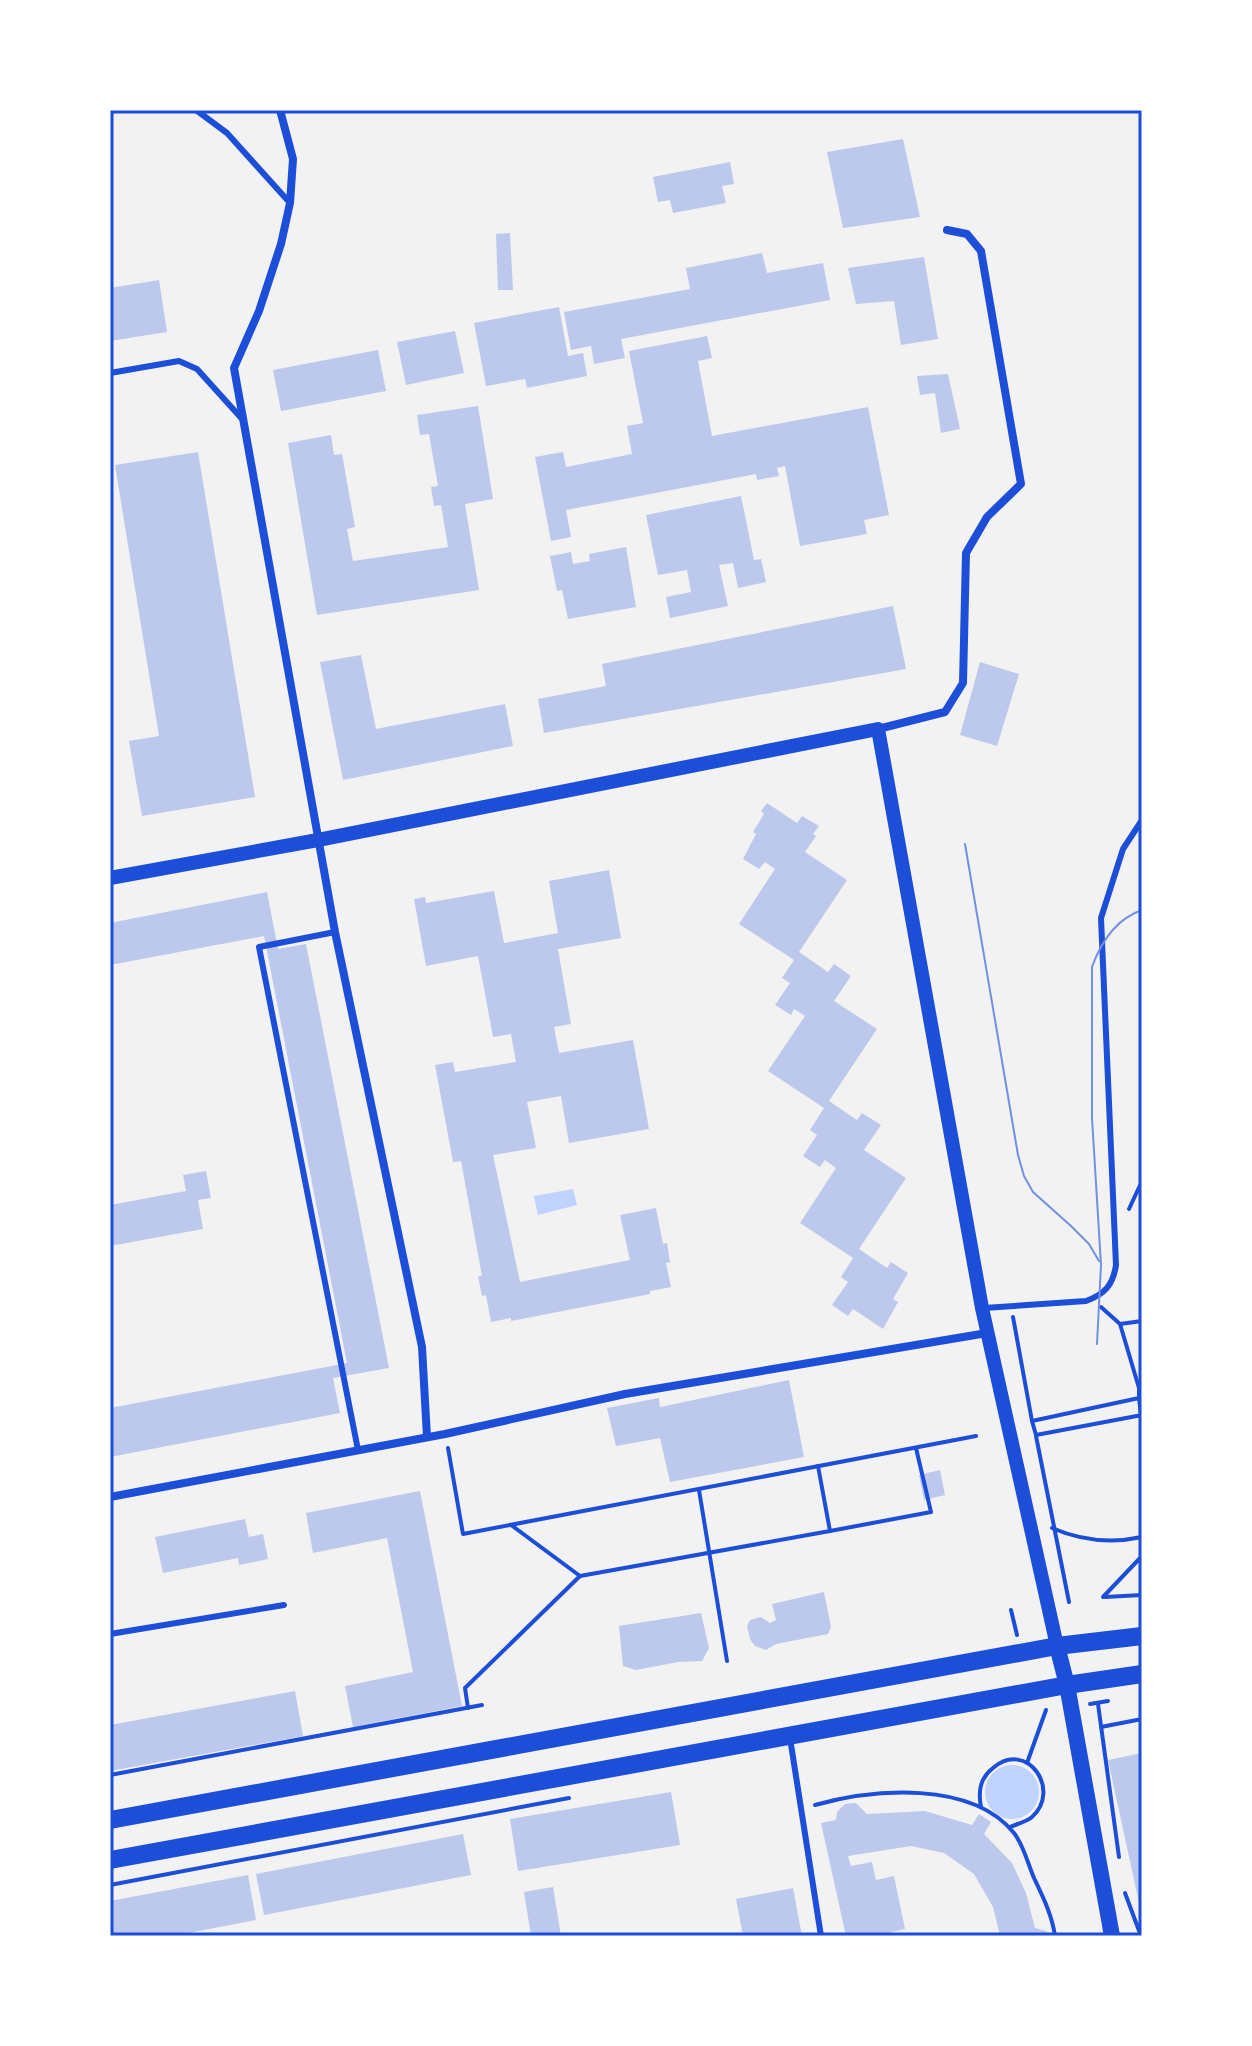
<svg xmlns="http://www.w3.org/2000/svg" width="1252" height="2046" font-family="Georgia,serif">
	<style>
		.water { fill: #bfd3fe }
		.building { fill: #bdc9ec }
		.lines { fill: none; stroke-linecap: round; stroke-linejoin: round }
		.path { stroke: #1d4ed8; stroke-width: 4 }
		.service { stroke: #1d4ed8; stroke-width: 6 }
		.minor { stroke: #1d4ed8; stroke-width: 8 }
		.tertiary { stroke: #1d4ed8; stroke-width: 14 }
		.secondary { stroke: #1d4ed8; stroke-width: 16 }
		.primary { stroke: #1d4ed8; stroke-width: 18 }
		.tram { stroke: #7290e2; stroke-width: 2 }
		.neatline { fill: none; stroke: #1d4ed8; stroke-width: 3 }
	</style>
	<rect width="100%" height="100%" fill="#f2f2f2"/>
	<!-- water -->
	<g class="water">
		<polygon points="573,1189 577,1205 538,1215 533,1193 534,1196"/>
		<circle cx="1012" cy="1792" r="27"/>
	</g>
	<!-- building -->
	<g class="building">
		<polygon points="903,139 920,217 843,228 827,152"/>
		<polygon points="730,162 734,184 722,186 726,203 673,213 670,200 658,202 653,177"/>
		<polygon points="510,233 513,290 498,290 496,234"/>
		<polygon points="762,253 767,273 823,263 830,300 621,339 625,358 594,364 591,346 571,350 564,312 690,289 686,268"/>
		<polygon points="924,257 938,339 901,345 894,301 856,304 848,268"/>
		<polygon points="159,280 167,332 110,341 110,288"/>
		<polygon points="559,307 568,356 583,353 587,376 527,388 525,379 486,386 474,323"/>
		<polygon points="455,331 464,373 406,385 397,342"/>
		<polygon points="707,336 712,358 698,361 712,436 868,407 889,515 864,520 867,534 800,546 785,466 777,468 779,476 757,480 756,474 566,510 571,537 551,541 535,457 563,452 566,467 632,454 627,426 643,423 629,351"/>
		<polygon points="378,350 386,391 281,411 273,370"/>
		<polygon points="948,374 960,429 941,433 935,393 920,395 917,376"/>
		<polygon points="478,406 493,499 465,504 479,590 317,615 288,443 331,435 334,455 342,454 355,527 347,529 353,561 448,547 441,505 434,506 431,487 438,486 429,434 420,435 417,415"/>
		<polygon points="198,452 255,797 142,816 129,741 159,736 115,465"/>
		<polygon points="741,496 754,560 761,559 766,582 738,588 733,563 719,565 728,606 670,618 666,597 691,592 687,570 658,575 646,515"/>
		<polygon points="626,547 636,607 568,619 562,590 557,591 550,556 571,552 573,564 590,561 589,554"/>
		<polygon points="893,606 906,669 544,733 538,699 606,686 602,664"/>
		<polygon points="361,655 376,729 505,704 513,746 343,780 320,662"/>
		<polygon points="980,662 1019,674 997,746 960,735"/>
		<polygon points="767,803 797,823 802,816 819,826 813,834 816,836 805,852 847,880 799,952 828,972 834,964 851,976 834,1001 877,1029 829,1101 857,1120 862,1113 881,1125 864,1150 906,1178 859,1249 887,1268 891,1262 908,1273 893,1299 898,1302 883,1329 853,1309 848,1316 832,1305 848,1282 841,1277 853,1258 800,1223 836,1168 825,1160 820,1167 803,1156 817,1135 810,1130 824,1108 768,1071 805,1016 794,1009 791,1015 775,1005 790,983 782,978 794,960 739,924 775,869 765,862 759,869 743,859 756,834 753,832 764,814 761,811"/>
		<polygon points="609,870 621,938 558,949 571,1024 554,1027 559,1053 633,1040 649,1129 569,1143 561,1096 527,1102 536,1148 493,1155 520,1282 630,1260 620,1215 656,1208 663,1244 667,1243 670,1262 666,1263 671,1287 650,1291 650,1294 511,1321 511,1318 491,1322 486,1295 482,1296 478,1276 482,1276 461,1161 453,1162 435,1065 453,1062 455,1072 516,1062 511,1034 493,1037 478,956 426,966 414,899 425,897 426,903 494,891 504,943 558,933 549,881"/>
		<polygon points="267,892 278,949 306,944 389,1368 333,1378 340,1413 110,1457 110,1408 347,1363 264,936 110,965 110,923"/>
		<polygon points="206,1171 211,1198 198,1200 203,1229 110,1246 110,1205 186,1191 183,1175"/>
		<polygon points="789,1380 804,1457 670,1482 660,1438 616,1446 607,1408 659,1398 660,1407"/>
		<polygon points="940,1470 945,1495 924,1500 919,1475"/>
		<polygon points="420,1491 462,1706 353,1727 345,1686 413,1672 387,1538 313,1553 306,1513"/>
		<polygon points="245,1519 249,1537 263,1534 268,1559 239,1565 238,1558 163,1573 155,1537"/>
		<polygon points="824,1592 831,1627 828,1634 776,1644 766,1650 755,1646 750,1639 747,1626 750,1620 761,1617 770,1623 776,1620 772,1604"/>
		<polygon points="701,1613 709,1648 702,1661 678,1662 636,1670 623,1666 619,1626"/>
		<polygon points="295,1691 303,1736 110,1771 110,1725"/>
		<polygon points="1142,1753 1142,1912 1141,1912 1108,1760"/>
		<polygon points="671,1792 680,1845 518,1871 510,1819"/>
		<polygon points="856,1803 867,1814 925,1811 972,1825 979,1814 991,1822 984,1834 1012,1863 1026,1893 1035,1928 1046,1931 1051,1936 1000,1936 993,1907 974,1874 944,1853 911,1846 848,1856 851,1866 872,1862 876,1880 894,1876 905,1929 888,1933 889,1936 846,1936 821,1823 836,1820 837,1812 845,1804"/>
		<polygon points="463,1834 471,1875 264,1915 256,1874"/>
		<polygon points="248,1875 256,1920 172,1936 110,1936 110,1901"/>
		<polygon points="553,1887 561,1936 531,1936 524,1892"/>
		<polygon points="793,1888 802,1936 743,1936 736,1899"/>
	</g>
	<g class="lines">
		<!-- path -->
		<g class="path">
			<polyline points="1129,1209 1142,1181"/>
			<polyline points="1101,1307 1120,1324"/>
			<polyline points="1013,1317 1032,1421"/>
			<polyline points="1142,1321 1120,1324 1139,1388 1139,1398 1032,1421 1036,1435 1142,1415"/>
			<polyline points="1141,1415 1139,1398 1142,1397"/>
			<polyline points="1036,1436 1069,1602"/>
			<polyline points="448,1448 463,1534 976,1436"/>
			<polyline points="699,1490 727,1661"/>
			<polyline points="511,1525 580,1576"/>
			<path d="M1052 1528C1082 1541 1110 1544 1142 1537"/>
			<polyline points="830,1531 931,1512 916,1448"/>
			<polyline points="1103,1597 1142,1556"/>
			<polyline points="1105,1597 1142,1595"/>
			<polyline points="1011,1610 1017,1635"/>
			<polyline points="1090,1704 1108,1701"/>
			<polyline points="1098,1704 1119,1857"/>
			<polyline points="468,1708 465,1688 580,1576 830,1531 818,1466"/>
			<polyline points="1101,1727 1142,1719"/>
			<polyline points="1027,1763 1046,1710"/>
			<polyline points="110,1775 482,1705"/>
			<path d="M815 1805C873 1789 971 1780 1014 1833 1023 1844 1028 1864 1034 1878 1043 1897 1052 1915 1055 1936"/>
			<path d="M981 1807C978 1791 980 1778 993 1768 1027 1739 1062 1790 1032 1817 1026 1822 1017 1824 1010 1827"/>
			<polyline points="110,1885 569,1798"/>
			<polyline points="1125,1893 1141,1936"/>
		</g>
		<!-- service -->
		<g class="service">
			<polyline points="196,110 227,133 290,203"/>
			<polyline points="110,111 115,110"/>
			<polyline points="110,373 179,361 197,369 243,420"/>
			<polyline points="335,932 259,947 358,1450"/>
			<path d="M984 1308 1086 1301C1105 1294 1113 1285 1116 1265L1101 918 1123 849 1142 820"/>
			<polyline points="110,1634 284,1605"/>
			<polyline points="790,1738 821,1936"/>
		</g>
		<!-- minor -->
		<g class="minor">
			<polyline points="280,110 293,159 290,203 281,244 259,311 234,368 335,932 422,1347 427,1437"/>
			<polyline points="878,729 945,712 963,683 966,553 987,517 1021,484 981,251 967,234 947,230"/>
			<polyline points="110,1497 445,1434 625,1394 987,1333"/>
		</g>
		<!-- tertiary -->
		<polyline class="tertiary" points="110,878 318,840 878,729 982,1308 1057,1646"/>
		<!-- secondary -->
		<polyline class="secondary" points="1057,1646 1067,1685 1112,1936"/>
		<!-- primary -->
		<g class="primary">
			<polyline points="110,1820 1057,1646 1142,1636"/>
			<polyline points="110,1860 1067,1685 1142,1674"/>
		</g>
		<!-- tram -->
		<g class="tram">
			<polyline points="965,844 1018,1155 1024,1176 1033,1192 1071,1226 1089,1244 1099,1261"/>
			<path d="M1097 1344 1101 1265 1092 1118V967C1101 942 1116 919 1142 910"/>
		</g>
	</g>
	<!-- border -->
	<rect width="1252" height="2046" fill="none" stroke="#ffffff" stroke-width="224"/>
	<rect x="112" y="112" width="1028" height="1822" class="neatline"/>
</svg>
